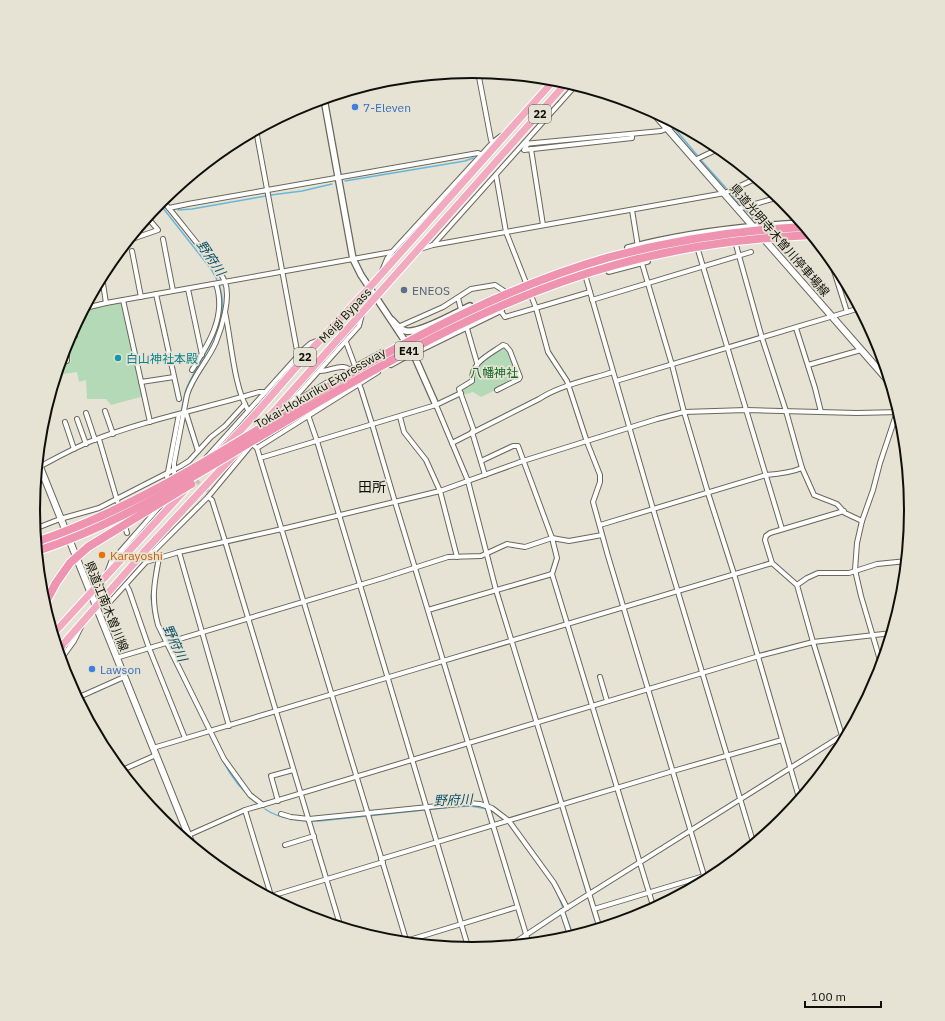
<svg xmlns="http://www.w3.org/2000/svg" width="945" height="1021" font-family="'IBM Plex Sans','Noto Sans JP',sans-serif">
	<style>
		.green { fill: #b3d9b6 }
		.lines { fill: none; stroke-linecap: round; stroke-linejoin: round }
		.stream { stroke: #67b7db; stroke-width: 1.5 }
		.minor-tunnel { stroke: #c6c3b6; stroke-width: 4; stroke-dasharray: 4 2; stroke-linecap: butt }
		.minor-casing { stroke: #69675a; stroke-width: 6 }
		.tertiary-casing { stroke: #69675a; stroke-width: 8 }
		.secondary-casing { stroke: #69675a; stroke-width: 8 }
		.trunk-casing { stroke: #fff; stroke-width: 9 }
		.motorway-casing { stroke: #fff; stroke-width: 10 }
		.minor { stroke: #fff; stroke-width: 4 }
		.tertiary { stroke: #fff; stroke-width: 5.5 }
		.secondary { stroke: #fff; stroke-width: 6 }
		.trunk { stroke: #f2aac0; stroke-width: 7 }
		.motorway { stroke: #ee94b1; stroke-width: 8 }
		.motorway-bridge-casing { stroke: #fff; stroke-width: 10; stroke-linecap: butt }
		.motorway-bridge { stroke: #ee94b1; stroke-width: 8 }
		.shop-dot { fill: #3f7fe0; stroke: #e6e3d4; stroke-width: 1.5 }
		.service-dot { fill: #5c6f8a; stroke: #e6e3d4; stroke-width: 1.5 }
		.culture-dot { fill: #0f9aa8; stroke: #e6e3d4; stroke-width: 1.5 }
		.food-dot { fill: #e8710a; stroke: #e6e3d4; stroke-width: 1.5 }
		.labels { text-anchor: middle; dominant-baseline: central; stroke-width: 3.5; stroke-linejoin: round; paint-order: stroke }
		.shield { fill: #e6e3d4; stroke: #504f47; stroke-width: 1 }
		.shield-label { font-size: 11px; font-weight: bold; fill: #10100b }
		.shop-label { font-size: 12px; fill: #366cbe; stroke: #e6e3d4; text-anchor: start }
		.street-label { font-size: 12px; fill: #10100b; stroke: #e6e3d4 }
		.service-label { font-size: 12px; fill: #4e5e75; stroke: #e6e3d4; text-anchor: start }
		.culture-label { font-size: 12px; fill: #0d838f; stroke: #e6e3d4; text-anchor: start }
		.park-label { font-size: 12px; fill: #14692a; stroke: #e6e3d4 }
		.food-label { font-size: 12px; fill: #c56008; stroke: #e6e3d4; text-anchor: start }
		.water-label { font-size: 13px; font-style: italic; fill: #084e66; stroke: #e6e3d4 }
		.quarter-label { font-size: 14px; fill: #10100b; stroke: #e6e3d4 }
		.rim { fill: none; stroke: #10100b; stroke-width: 2 }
	</style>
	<rect width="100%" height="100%" fill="#e6e3d4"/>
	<!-- green -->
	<g class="green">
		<polygon points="120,300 144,396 111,405 106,399 87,399 86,380 79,382 77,372 56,375 60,364 71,362 69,345 75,336 74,328 84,309"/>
		<polygon points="503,345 506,347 519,379 481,397 473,392 463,395 459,389 472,381 477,363"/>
	</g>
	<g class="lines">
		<!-- stream -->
		<g class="stream">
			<polyline points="665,117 670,123"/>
			<polyline points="675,129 697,155"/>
			<polyline points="528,147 548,145"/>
			<polyline points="700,159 726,188"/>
			<polyline points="345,181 465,161 473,158"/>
			<polyline points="730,193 741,206"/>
			<polyline points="271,195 302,191 332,184"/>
			<path d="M159 203 211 269C241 314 205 347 187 387 183 397 182 410 180 420"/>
			<polyline points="744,208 753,218"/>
			<polyline points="178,210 192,209 266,196"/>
			<polyline points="154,577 155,565"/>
			<polyline points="152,591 151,597 154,617"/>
			<polyline points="159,632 215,745"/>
			<path d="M222 759C230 775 243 792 257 803"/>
			<path d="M265 809C281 820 301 821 319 821L453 807 471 806 487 809"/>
			<polyline points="557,892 574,937"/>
		</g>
		<!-- minor-tunnel -->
		<polyline class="minor-tunnel" points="192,477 209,492"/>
		<!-- minor casing -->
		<g class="minor-casing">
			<g id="minor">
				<polyline points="478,72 491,140 493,142"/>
				<polyline points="359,88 434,75"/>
				<polyline points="256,130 298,356"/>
				<polyline points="528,143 524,150 632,138 632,134"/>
				<polyline points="524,144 661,131 678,124"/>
				<polyline points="531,149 543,225"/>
				<polyline points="695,160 720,148"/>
				<polyline points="496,175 506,232 536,308 548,352 567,381 587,442 600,475 600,482 593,502 608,556 706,882"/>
				<path d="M162 200C175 215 187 231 200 247 208 258 220 269 225 282 231 298 222 327 216 342 208 361 193 375 187 395L174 463V473"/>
				<polyline points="169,208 188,204 478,153 482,155"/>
				<polyline points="738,209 779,197"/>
				<polyline points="632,210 638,247"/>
				<polyline points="163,239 173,291"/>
				<polyline points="129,240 158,230 147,217"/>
				<polyline points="433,245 725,193 757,178"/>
				<polyline points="736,245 762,338 786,411 802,468 814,495 837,504 845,513 862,521"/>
				<polyline points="420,249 433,245 576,85"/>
				<polyline points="698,250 782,529"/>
				<polyline points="132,251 141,297"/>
				<polyline points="829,255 847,312"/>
				<polyline points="641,260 672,365 684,412 708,493 734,574 800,801"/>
				<polyline points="382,271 387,259 392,252 493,142 501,136"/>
				<polyline points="102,277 106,303"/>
				<polyline points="586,278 653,509 754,845"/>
				<polyline points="188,289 202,355"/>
				<polyline points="156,294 179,399"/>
				<polyline points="458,298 462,313"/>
				<polyline points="123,300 150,422"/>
				<polyline points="592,300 751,252"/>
				<polyline points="85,308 106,303 392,252"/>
				<polyline points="500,310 505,317 590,292"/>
				<path d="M225 312C231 339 234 388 248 410"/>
				<polyline points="466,325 477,363"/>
				<polyline points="398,327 443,307 471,289 495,285 504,291"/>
				<polyline points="796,328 815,388 821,412"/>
				<polyline points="346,342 355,366"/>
				<path d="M61 362 67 361C67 347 65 346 75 336L74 328"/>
				<polyline points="391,365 413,353"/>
				<polyline points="808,365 861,350"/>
				<path d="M192 370C208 345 227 316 216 284"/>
				<polyline points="349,370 382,352"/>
				<path d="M320 371C332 371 345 360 353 374"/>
				<polyline points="357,380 361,389 372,424 395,502 529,944"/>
				<polyline points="616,381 860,308"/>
				<polyline points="141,382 174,377"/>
				<polyline points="297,395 301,398 336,377"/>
				<polyline points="436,405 468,481 496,590 600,929"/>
				<polyline points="306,409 317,441 469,950"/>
				<polyline points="105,411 113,434"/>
				<polyline points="283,411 359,326 362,314"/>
				<polyline points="86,413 95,440"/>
				<polyline points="186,413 198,451"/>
				<polyline points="400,417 404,432 426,460 440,491 457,557"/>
				<polyline points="77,419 86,444"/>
				<polyline points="65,422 74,449"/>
				<path d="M474 431 459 389 472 381C471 362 489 355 503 345L506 346 510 351 520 377 519 379 497 390"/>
				<polyline points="472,432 485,475"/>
				<polyline points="99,439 119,507"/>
				<path d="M452 443 539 399C561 385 588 380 613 372"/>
				<polyline points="252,444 257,448 260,458 407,943"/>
				<polyline points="257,448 378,372"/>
				<polyline points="206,458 305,348 311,343 319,340"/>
				<polyline points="260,458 436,405 461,393"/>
				<path d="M39 467C56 458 72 449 89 442 144 420 203 409 259 392H265"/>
				<polyline points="167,477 179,414"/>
				<polyline points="208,497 212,500 225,541 341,928"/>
				<polyline points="844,511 770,533 766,536 765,540 772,563 797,585 813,642 844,742"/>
				<polyline points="124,523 127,533"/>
				<path d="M600 525 766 475C779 474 790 473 802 468"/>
				<polyline points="35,528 37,528 60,519 99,508 181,466 189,461 211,437 225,426 245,404"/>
				<polyline points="602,535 569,541 552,538 557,558 552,574 654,909"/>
				<polyline points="179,552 229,726"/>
				<polyline points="143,553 153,552 208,497 252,444"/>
				<path d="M159 558C154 584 151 599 158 625L224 759 250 795 263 805"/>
				<polyline points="107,573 111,562 161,505"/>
				<polyline points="126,585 129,590 149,648 185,738"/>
				<polyline points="797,585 807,578 818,573 849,573 877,564 907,561"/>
				<polyline points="98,606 109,603 146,562 179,552 282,529 440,491 523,461 657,419 684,412 746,410 857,413 900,412"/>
				<polyline points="428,610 552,574"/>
				<polyline points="116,658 383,578 448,557 481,556 507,544 525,547 552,538 518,446 513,446 481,461"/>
				<polyline points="61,659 74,641 81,627"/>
				<polyline points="882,667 861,596 855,570 857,543 862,521 873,490 880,463 897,412"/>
				<polyline points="600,677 607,701"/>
				<polyline points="77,698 124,677"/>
				<polyline points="153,748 416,669 772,563"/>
				<polyline points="120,771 156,755"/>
				<polyline points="278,801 271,776 293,770"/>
				<polyline points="245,810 272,899"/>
				<polyline points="281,814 291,817 309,819 468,803 480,804 492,808 509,821 554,883 567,908"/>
				<polyline points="182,838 245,810 759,656 813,642 892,633"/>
				<polyline points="285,845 314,836"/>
				<polyline points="381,859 673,771 782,740"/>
				<polyline points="268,897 383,862"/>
				<polyline points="594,909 724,870"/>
				<polyline points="562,911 571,938"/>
				<polyline points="406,941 517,907"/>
				<polyline points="508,947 562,911 851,730"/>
			</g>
		</g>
		<!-- tertiary casing -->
		<g class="tertiary-casing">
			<g id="tertiary">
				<polyline points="324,99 353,259 361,275 413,353 436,405"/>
				<path d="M628 248C685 233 743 226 802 223"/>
				<polyline points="609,271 647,261"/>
				<path d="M392 320C396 324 400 330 406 331 419 334 457 312 470 306"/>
				<polyline points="413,353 501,310"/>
			</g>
		</g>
		<!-- secondary casing -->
		<g class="secondary-casing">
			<g id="secondary">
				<polyline points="651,110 892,385"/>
				<polyline points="38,462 193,847"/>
			</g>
		</g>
		<!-- trunk casing -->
		<g class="trunk-casing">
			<g id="trunk">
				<polyline points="260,427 567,82"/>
				<polyline points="222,450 251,419 312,349 370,287 555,79"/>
				<polyline points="53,634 185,490"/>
				<polyline points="58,650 143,553 237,452"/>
			</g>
		</g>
		<!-- motorway casing -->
		<g class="motorway-casing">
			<g id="motorway">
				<polyline points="44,605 56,583"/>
				<polyline points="58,651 61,647"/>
			</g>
		</g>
		<!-- minor -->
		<use href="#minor" class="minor"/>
		<!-- tertiary -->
		<use href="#tertiary" class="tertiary"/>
		<!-- secondary -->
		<use href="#secondary" class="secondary"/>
		<!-- trunk -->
		<use href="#trunk" class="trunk"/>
		<!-- motorway -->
		<use href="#motorway" class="motorway"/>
		<!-- motorway-bridge casing -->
		<g class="motorway-bridge-casing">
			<g id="motorway-bridge">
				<path d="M36 542C146 505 242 438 341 379 426 330 515 284 610 257 674 240 739 230 805 227"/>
				<path d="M37 551C121 524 195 475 271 430 380 365 491 299 615 265 679 247 745 238 812 235"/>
				<polyline points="56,583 70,563 88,547 191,484"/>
			</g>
		</g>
		<!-- motorway-bridge -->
		<use href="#motorway-bridge" class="motorway-bridge"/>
	</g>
	<!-- markers -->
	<g class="shop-dot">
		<circle cx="355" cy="107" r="4"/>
		<circle cx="92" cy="669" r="4"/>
	</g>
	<circle class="service-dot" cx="404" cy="290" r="4"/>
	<circle class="culture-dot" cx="118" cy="358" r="4"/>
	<circle class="food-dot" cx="102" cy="555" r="4"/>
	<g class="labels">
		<!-- shield labels -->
		<g class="shield">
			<rect x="529" y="105" width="22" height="18" rx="3"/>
			<rect x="395" y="342" width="28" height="18" rx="3"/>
			<rect x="294" y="348" width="22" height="18" rx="3"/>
		</g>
		<g class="shield-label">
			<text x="540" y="114">22</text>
			<text x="409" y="351">E41</text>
			<text x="305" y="357">22</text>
		</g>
		<!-- shop labels -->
		<g class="shop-label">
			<text x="363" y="107">7-Eleven</text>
			<text x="100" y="669">Lawson</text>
		</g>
		<!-- street labels -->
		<g class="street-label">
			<text transform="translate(780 240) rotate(49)">県道光明寺木曽川停車場線</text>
			<text transform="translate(345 315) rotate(-47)">Meigi Bypass</text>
			<text transform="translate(320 388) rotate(-30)">Tokai-Hokuriku Expressway</text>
			<text transform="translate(107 606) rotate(68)">県道江南木曽川線</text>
		</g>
		<!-- service labels -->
		<g class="service-label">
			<text x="412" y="290">ENEOS</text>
		</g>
		<!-- culture labels -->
		<g class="culture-label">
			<text x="126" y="358">白山神社本殿</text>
		</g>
		<!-- park labels -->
		<g class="park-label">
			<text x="494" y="372">八幡神社</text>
		</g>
		<!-- food labels -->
		<g class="food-label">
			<text x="110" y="555">Karayoshi</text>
		</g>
		<!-- water labels -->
		<g class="water-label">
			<text transform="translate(211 258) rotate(56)">野府川</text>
			<text transform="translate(175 643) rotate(65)">野府川</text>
			<text transform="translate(453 800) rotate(-2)">野府川</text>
		</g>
		<!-- quarter labels -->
		<g class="quarter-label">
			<text x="372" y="487">田所</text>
		</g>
	</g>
	<!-- crop -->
	<path d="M0 0H945V1021H0ZM40 510a432 432 0 1 1 864 0a432 432 0 1 1-864 0Z" fill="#e6e3d4" fill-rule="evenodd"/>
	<path class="rim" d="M40 510a432 432 0 1 1 864 0a432 432 0 1 1-864 0Z"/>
	<!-- scale -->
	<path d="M805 1001v6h76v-6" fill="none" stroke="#10100b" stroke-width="2"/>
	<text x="811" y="1001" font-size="12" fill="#10100b" stroke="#e6e3d4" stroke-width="3" paint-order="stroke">100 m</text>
</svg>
